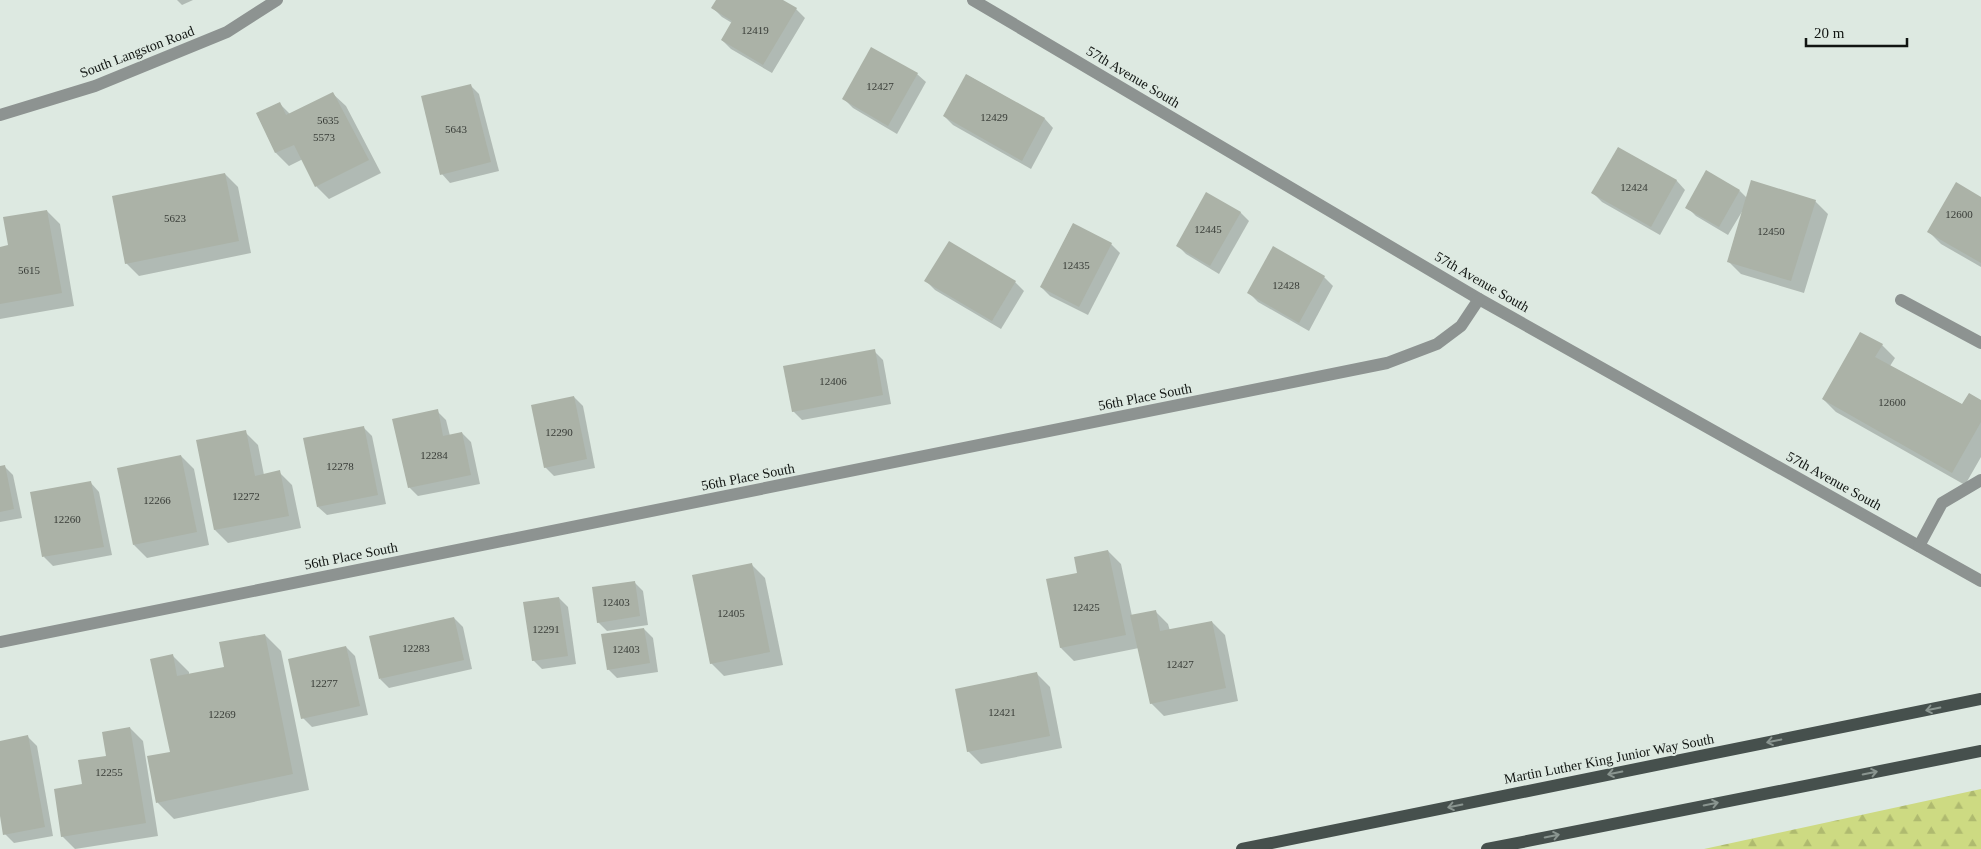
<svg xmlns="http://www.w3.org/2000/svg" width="1981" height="849" font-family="'Times New Roman',serif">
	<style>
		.forest { fill: url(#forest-firs) }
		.shadow { fill: #0003 }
		.building { fill: #abb2a7 }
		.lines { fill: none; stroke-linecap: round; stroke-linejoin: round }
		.minor { stroke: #8d9391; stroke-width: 12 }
		.major { stroke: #46504d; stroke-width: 12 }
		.oneway { stroke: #8a9590 }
		.labels { text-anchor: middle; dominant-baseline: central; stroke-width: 4; stroke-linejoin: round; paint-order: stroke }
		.number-label { font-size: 11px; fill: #383c37 }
		.street-label { font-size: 14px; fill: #111512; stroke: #dde9e1 }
	</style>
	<defs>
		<pattern id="forest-firs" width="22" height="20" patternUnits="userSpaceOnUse" patternTransform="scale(1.25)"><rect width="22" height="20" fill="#cdda82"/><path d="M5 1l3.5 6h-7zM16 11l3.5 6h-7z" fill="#afba6f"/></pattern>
	</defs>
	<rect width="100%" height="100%" fill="#dde9e1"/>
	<!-- forest -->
	<polygon class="forest" points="1981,789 1981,849 1704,849"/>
	<!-- shadow -->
	<g class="shadow">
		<polygon points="177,0 193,0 182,5"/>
		<polygon points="718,0 781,0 796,9 805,18 772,73 731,49 722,40 732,23 722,17 713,8"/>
		<polygon points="917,74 926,82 897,134 853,108 844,99"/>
		<polygon points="967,75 1045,119 1053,128 1031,169 953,125 944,116"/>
		<polygon points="470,85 479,94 499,171 450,183 442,174"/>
		<polygon points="333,94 346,106 381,173 329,199 316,186 303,159 289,166 276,153 257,114 279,103 290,114"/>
		<polygon points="1618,148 1677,181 1685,190 1660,235 1602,202 1593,193"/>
		<polygon points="225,174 238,187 251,253 139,276 126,263"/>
		<polygon points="1740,191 1747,198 1815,201 1828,214 1804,293 1741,274 1728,261 1743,210 1728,235 1696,216 1687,207"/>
		<polygon points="1981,198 1981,267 1941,244 1928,231"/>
		<polygon points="47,211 60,224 74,306 0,319 0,248 10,246"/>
		<polygon points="1240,212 1249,221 1219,274 1186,254 1177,245"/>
		<polygon points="1073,224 1111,244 1120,253 1088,315 1050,296 1041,287"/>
		<polygon points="1274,248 1324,277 1333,286 1309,331 1258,302 1249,293"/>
		<polygon points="926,281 1015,282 1024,291 1001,329 935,290"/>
		<polygon points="1882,345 1895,358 1890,366 1963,405 1981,401 1981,457 1965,485 1836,412 1823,399"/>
		<polygon points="874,351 883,360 891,404 802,420 793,411"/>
		<polygon points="574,397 583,406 595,468 554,476 545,467"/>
		<polygon points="437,411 446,420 450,436 462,433 471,442 480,484 418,496 409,487"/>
		<polygon points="363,427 372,436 386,504 327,515 318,507"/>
		<polygon points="245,432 258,445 264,475 279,472 292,485 301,528 228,543 215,530 198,441"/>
		<polygon points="181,456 194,469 209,545 147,558 134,545"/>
		<polygon points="4,466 13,475 22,518 0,522 0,467"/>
		<polygon points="91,483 99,492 112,555 53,566 44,557"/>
		<polygon points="1108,551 1121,564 1132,616 1155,611 1168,624 1170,631 1212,622 1225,635 1238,701 1164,716 1151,703 1139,648 1074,661 1061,648 1048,580 1079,574"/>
		<polygon points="752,565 765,578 783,665 724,676 711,663"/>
		<polygon points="634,582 643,591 648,625 607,631 598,622"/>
		<polygon points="559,598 568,607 576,664 542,669 533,660"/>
		<polygon points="454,618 463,627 472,669 389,688 380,679"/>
		<polygon points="644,629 653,638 658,672 617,678 608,669"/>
		<polygon points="265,635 281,651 309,790 174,819 158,803 148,757 171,753 172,655 189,672 189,675 226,668"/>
		<polygon points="346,647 355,656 368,715 312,727 303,718"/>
		<polygon points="1037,674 1050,687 1062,748 981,764 968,751"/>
		<polygon points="130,728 143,741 158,836 75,849 62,836 83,785"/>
		<polygon points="28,737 37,746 53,836 14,843 5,834 0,809 0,742"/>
	</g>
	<!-- building -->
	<g class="building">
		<polygon points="716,0 783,0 797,8 763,65 721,40 732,21 711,8"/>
		<polygon points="871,47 918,73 888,126 842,99"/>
		<polygon points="966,74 1045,118 1022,161 943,116"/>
		<polygon points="471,84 491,162 440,175 421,96"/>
		<polygon points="333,92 369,160 315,187 294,145 275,153 256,113 280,102 286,115"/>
		<polygon points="1618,147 1677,180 1651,227 1591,193"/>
		<polygon points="1706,170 1740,190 1719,227 1685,208"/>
		<polygon points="225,173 239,241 125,264 112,196"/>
		<polygon points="1751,180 1816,200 1791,281 1727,262"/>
		<polygon points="1956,182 1981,197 1981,263 1927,232"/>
		<polygon points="1206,192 1241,212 1210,266 1176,246"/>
		<polygon points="47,210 62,293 0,304 0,247 8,245 3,217"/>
		<polygon points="1073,223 1112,243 1079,307 1040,287"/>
		<polygon points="949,241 1016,281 992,321 924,281"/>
		<polygon points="1273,246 1325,276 1299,323 1247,293"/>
		<polygon points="1860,332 1883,344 1875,357 1962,404 1969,393 1981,400 1981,422 1952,473 1822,399"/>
		<polygon points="875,349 883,395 792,412 783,366"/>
		<polygon points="574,396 587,459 544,468 531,405"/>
		<polygon points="438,409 443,436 462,432 471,475 408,488 392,419"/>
		<polygon points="364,426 378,495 317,507 303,438"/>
		<polygon points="246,430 255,476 280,470 289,516 214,530 196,440"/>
		<polygon points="181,455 197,532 133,545 117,468"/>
		<polygon points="5,465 14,509 0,512 0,466"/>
		<polygon points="91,481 104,547 42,557 30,492"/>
		<polygon points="1108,550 1126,635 1060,648 1046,579 1077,573 1074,557"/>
		<polygon points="752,563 770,652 710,664 692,575"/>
		<polygon points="635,581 640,616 597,623 592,587"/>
		<polygon points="559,597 568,656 532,661 523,602"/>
		<polygon points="1156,610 1160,631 1212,621 1226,688 1150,704 1130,615"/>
		<polygon points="454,617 464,660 379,679 369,636"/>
		<polygon points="644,628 650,663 607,670 601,634"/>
		<polygon points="265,634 293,774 156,803 147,756 170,752 150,659 173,654 177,676 224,667 219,642"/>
		<polygon points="346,646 360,706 301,719 288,659"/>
		<polygon points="1037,672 1050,736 967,752 955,689"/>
		<polygon points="130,727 146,823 61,837 54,789 82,784 78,760 106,756 102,732"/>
		<polygon points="28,735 45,827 3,835 0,816 0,741"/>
	</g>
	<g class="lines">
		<!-- minor -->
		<g class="minor">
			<polyline points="973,0 1479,299 1981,581"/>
			<polyline points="0,115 95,86 227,32 277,0"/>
			<polyline points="1901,300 1981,343"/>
			<polyline points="1919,546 1942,503 1981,480"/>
			<polyline points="0,642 1387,363 1437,344 1461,326 1479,299"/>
		</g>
		<!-- major -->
		<g class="major">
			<polyline points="1242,849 1981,699"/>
			<polyline points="1487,849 1981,751"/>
		</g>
	</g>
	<!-- one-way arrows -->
	<defs><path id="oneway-shaft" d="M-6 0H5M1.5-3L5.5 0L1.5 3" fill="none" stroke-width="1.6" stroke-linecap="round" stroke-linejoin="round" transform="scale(1.25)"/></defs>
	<g class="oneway">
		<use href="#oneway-shaft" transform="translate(1933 709) rotate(169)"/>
		<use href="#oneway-shaft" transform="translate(1774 741) rotate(169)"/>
		<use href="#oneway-shaft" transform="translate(1615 773) rotate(169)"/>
		<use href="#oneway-shaft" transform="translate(1870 773) rotate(-11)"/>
		<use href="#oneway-shaft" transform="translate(1711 804) rotate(-11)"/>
		<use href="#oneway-shaft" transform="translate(1455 806) rotate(169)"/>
		<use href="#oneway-shaft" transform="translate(1552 836) rotate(-11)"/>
	</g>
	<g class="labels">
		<!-- number labels -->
		<g class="number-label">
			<text x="755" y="30">12419</text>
			<text x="880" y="86">12427</text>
			<text x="994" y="117">12429</text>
			<text x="328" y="120">5635</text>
			<text x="456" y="129">5643</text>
			<text x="324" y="137">5573</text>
			<text x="1634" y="187">12424</text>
			<text x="1959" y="214">12600</text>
			<text x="175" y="218">5623</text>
			<text x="1208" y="229">12445</text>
			<text x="1771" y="231">12450</text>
			<text x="1076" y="265">12435</text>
			<text x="29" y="270">5615</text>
			<text x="1286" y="285">12428</text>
			<text x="833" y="381">12406</text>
			<text x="1892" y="402">12600</text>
			<text x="559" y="432">12290</text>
			<text x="434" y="455">12284</text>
			<text x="340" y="466">12278</text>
			<text x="246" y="496">12272</text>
			<text x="157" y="500">12266</text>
			<text x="67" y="519">12260</text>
			<text x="616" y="602">12403</text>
			<text x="1086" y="607">12425</text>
			<text x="731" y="613">12405</text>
			<text x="546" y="629">12291</text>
			<text x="416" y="648">12283</text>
			<text x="626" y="649">12403</text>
			<text x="1180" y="664">12427</text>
			<text x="324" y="683">12277</text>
			<text x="1002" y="712">12421</text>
			<text x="222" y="714">12269</text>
			<text x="109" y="772">12255</text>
		</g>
		<!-- street labels -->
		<g class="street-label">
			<text transform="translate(137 52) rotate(-21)">South Langston Road</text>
			<text transform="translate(1133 77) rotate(31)">57th Avenue South</text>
			<text transform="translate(1482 282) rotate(30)">57th Avenue South</text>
			<text transform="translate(1145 397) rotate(-11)">56th Place South</text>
			<text transform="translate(748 477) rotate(-11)">56th Place South</text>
			<text transform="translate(1834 481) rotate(29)">57th Avenue South</text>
			<text transform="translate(351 556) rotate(-11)">56th Place South</text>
			<text transform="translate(1609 759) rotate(-11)">Martin Luther King Junior Way South</text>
		</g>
	</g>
	<!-- scale -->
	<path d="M1806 38v8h101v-8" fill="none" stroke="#111512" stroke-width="2.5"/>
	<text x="1814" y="38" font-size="15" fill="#111512" stroke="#dde9e1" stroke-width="4" paint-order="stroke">20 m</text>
</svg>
